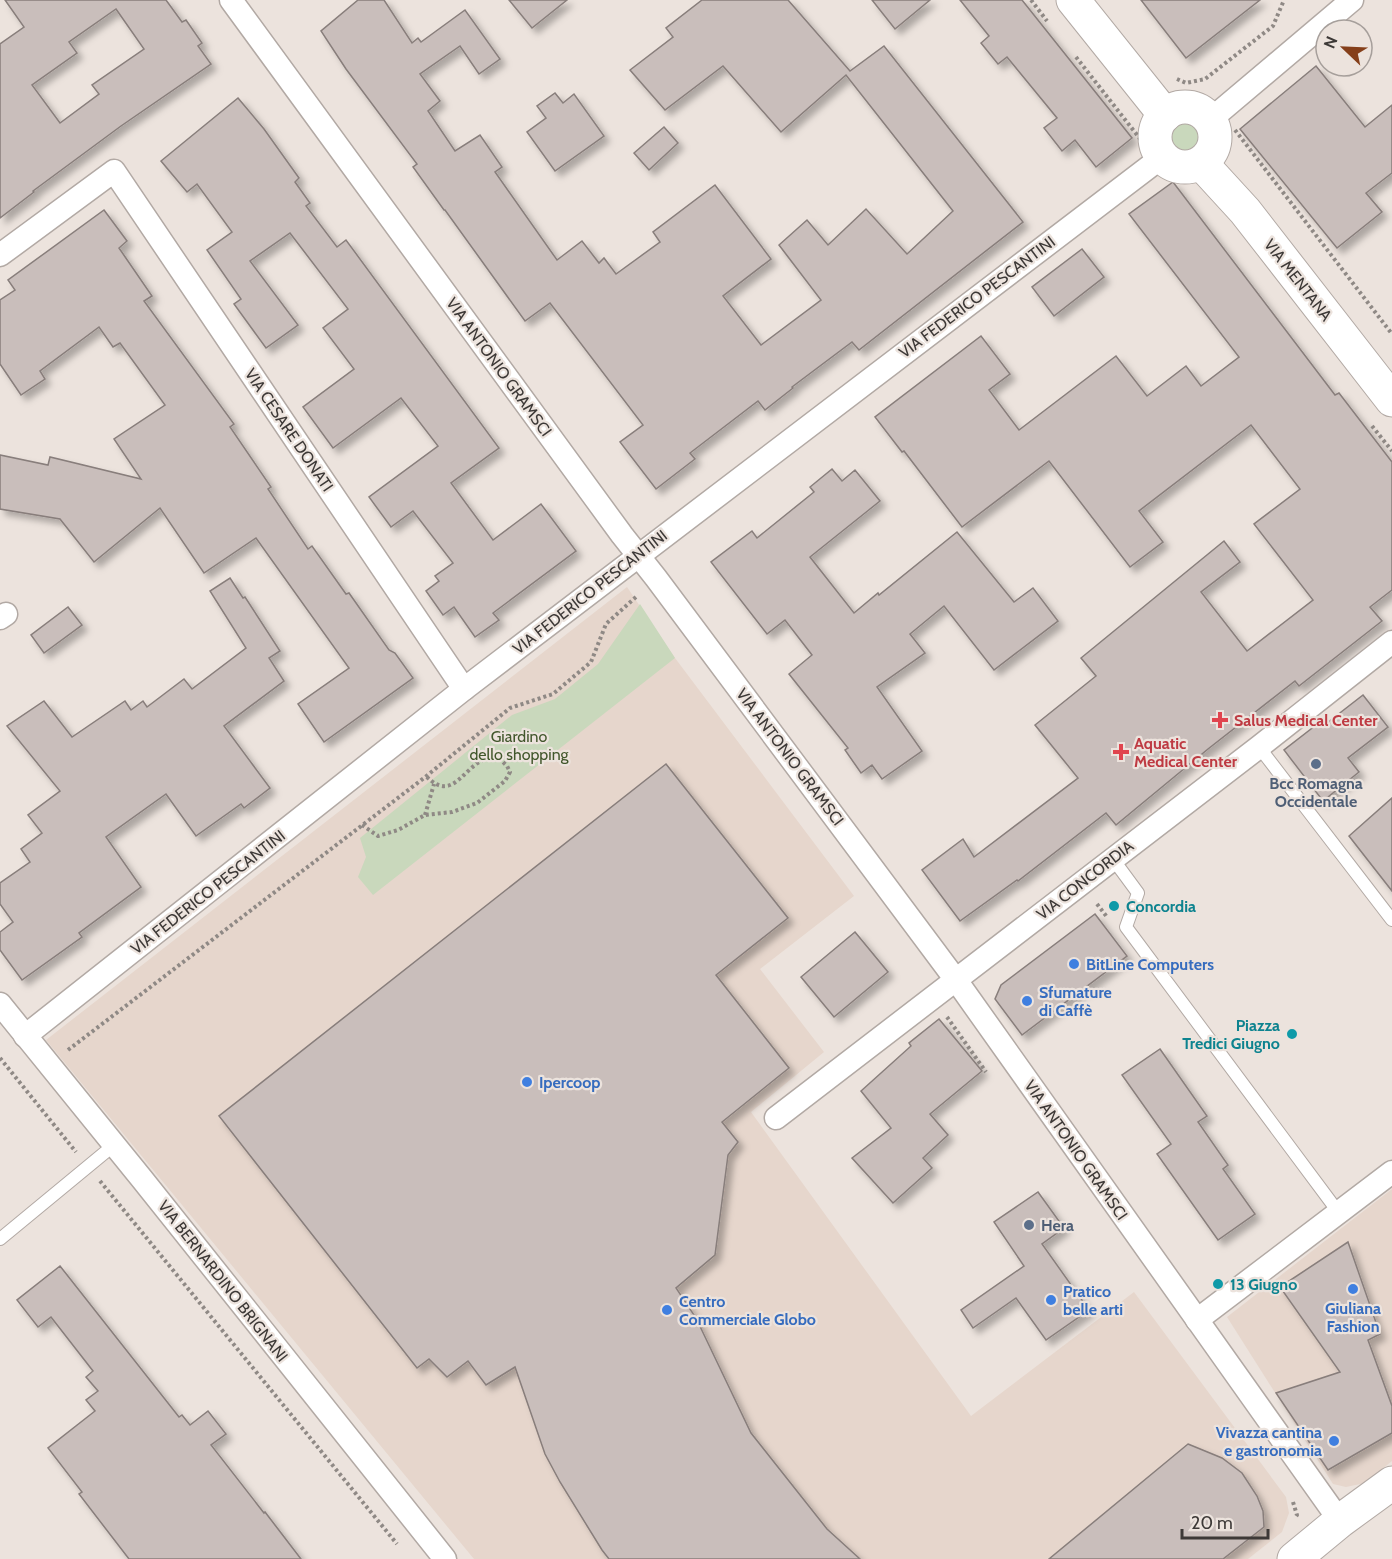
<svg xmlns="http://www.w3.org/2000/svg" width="1392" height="1559" font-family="Cabin,sans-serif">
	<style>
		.built { fill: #e6d6cc }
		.green { fill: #c9d8bc }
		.building { fill: #c9bebb; stroke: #887e7b; stroke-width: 1.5; fill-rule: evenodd; filter: url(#shadow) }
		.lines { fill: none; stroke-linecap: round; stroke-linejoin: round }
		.lane-casing { stroke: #b2a9a4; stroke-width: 14 }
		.street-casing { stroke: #b2a9a4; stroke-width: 25 }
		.secondary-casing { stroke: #b2a9a4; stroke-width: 35 }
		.path { stroke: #8f8985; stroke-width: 4; stroke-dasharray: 3 3; stroke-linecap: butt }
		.lane { stroke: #fff; stroke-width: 12 }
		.street { stroke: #fff; stroke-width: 22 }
		.secondary { stroke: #fff; stroke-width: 33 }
		.health-dot { fill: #e0444e; stroke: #ece3dd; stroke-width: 2 }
		.service-dot { fill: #5c6f8a; stroke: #ece3dd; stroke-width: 2 }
		.culture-dot { fill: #0f9aa8; stroke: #ece3dd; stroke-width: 2 }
		.shop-dot { fill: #3f7fe0; stroke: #ece3dd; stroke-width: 2 }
		.labels { text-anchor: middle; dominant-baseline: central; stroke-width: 4.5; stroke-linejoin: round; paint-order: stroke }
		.street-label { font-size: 16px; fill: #3d3937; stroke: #ece3dd }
		.health-label { font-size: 16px; font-weight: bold; fill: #be3a42; stroke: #ece3dd; text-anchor: start }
		.park-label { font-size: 16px; fill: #42572c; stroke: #ece3dd }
		.service-label { font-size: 16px; font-weight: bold; fill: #4e5e75; stroke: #ece3dd }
		.culture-label { font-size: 16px; font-weight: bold; fill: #0d838f; stroke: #ece3dd; text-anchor: start }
		.shop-label { font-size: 16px; font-weight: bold; fill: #366cbe; stroke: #ece3dd; text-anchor: start }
	</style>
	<defs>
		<filter id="shadow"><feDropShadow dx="5.5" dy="5.5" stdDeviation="3" flood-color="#0004"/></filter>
	</defs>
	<rect width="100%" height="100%" fill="#ece3dd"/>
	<!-- built -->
	<g class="built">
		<polygon points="627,587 675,658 854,896 760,969 824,1052 751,1112 971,1416 1134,1292 1286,1497 1289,1513 1282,1532 1248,1559 474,1559 46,1040"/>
		<polygon points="1392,1189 1392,1461 1365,1483 1346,1487 1333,1484 1227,1317"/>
	</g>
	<!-- green -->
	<g class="green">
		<circle cx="1185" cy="138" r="19"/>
		<polygon points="640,604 675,658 373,895 358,877 366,857 360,838 512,715 555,699 598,664"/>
	</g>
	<!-- building -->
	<g class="building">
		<path d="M5 0H166L182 22 186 20 202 43 198 46 211 64 121 126 33 191 34 192 0 218V44L24 27ZM116 9 144 49 92 85 99 94 60 123 32 85 77 53 69 42Z"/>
		<polygon points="358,0 384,0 412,43 418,38 421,42 465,10 500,59 479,74 460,46 420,74 440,101 428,111 455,151 480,135 502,167 495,172 557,260 582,241 599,263 604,258 616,274 660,242 653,232 715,185 771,259 723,296 761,345 821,300 779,245 807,220 828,245 866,209 907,254 953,211 846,75 781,132 723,66 665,110 630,70 673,37 666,28 702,0 788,0 850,71 884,46 1023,222 859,350 852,342 792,387 793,388 765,410 758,401 690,453 695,459 656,489 620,442 643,425 550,303 525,321 445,210 444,210 413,167 417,164 346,69 321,31"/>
		<polygon points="509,0 567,0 532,28"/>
		<polygon points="872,0 930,0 895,29"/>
		<polygon points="960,0 1022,0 1132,138 1096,167 1075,140 1062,151 1044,128 1057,118 1007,57 998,64 981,43 989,36"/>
		<polygon points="1141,0 1260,0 1186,58"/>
		<polygon points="1316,66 1365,127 1392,105 1392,173 1366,193 1382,212 1337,248 1240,129"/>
		<polygon points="555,93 563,103 574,94 604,136 555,171 527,132 546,118 537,106"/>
		<polygon points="238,98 264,129 299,178 295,182 310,203 306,206 337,247 346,240 499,448 451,483 493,540 541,504 576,551 493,613 499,620 475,637 454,607 443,615 426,591 439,581 435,576 453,563 413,511 391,527 369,497 438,446 401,398 333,448 303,407 354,369 323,328 348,309 290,233 250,261 298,325 266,348 234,304 241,299 207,250 232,232 197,184 187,192 161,161"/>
		<polygon points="664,127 678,143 649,170 634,153"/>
		<polygon points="1173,182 1335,395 1339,393 1392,462 1392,590 1370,607 1382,621 1299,686 1295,681 1208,749 1116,825 1106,813 1018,881 1017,880 960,921 922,870 963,839 974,857 1078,778 1035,725 1096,676 1081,658 1224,541 1240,562 1201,592 1247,651 1313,600 1254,524 1300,489 1251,425 1139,511 1163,542 1130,567 1049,461 962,527 904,451 902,452 875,417 981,336 1010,374 989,390 1019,430 1116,356 1147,396 1186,366 1201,386 1239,357 1129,214"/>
		<polygon points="104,210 127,241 119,248 152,296 144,301 234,424 230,427 271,487 268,489 308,549 312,546 346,594 349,593 389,650 395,653 413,678 324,742 298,704 349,668 256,538 204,573 160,508 94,562 60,519 0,509 0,455 48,465 50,457 141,479 114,439 165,405 120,343 113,347 99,327 40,371 45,379 21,395 0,364 0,300 15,290 8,280"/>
		<polygon points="1082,249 1104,277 1054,316 1032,287"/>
		<polygon points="832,469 842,481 855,470 880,501 810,557 854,613 878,593 879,595 957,532 1014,602 1033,588 1058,621 994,670 944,606 910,634 925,653 877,687 922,751 882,779 872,765 861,773 845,750 848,748 789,674 812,655 785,620 767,634 711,562 752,531 757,538 814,492 810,487"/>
		<polygon points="230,578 243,598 245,597 280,651 269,658 284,681 224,726 270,788 244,808 241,804 196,836 166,794 106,837 141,887 79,933 82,937 22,980 0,950 0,932 13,922 0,904 0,883 30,862 21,849 42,833 28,815 60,791 7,726 44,701 72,737 125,701 131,710 143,701 147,707 184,679 192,689 246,648 210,591"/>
		<polygon points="68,607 82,625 44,653 31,635"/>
		<polygon points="1363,695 1388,727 1348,758 1359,772 1323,801 1284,750 1320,722 1323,726"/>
		<polygon points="666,764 788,918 716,975 789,1068 722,1122 738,1142 728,1155 715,1255 676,1288 696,1318 751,1433 827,1529 860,1559 609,1559 602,1550 560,1482 545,1454 515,1367 486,1385 468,1361 447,1377 429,1359 417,1368 219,1116"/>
		<polygon points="1392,798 1392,891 1349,836"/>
		<polygon points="1095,914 1127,956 1022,1035 995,999 1001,985"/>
		<polygon points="855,932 888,972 834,1017 801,977"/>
		<polygon points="939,1019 982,1071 930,1114 948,1135 923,1158 932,1168 893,1203 852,1158 891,1128 861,1091 911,1046 909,1043"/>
		<polygon points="1160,1049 1207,1116 1198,1122 1228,1165 1223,1169 1255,1214 1218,1240 1157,1154 1171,1144 1122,1075"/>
		<polygon points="1038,1192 1064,1228 1042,1244 1089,1310 1046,1340 1016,1298 973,1328 961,1310 1024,1266 994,1222"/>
		<polygon points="1348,1242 1380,1334 1368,1340 1392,1406 1392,1433 1328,1470 1276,1393 1340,1372 1280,1287"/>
		<polygon points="60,1266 179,1417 182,1415 190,1425 208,1411 226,1434 211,1445 264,1513 265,1512 301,1559 129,1559 79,1494 82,1492 48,1448 95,1411 86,1400 98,1391 86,1377 93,1371 51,1317 38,1327 17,1300"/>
		<polygon points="1188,1444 1222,1458 1242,1473 1257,1496 1263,1511 1264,1527 1223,1559 1049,1559"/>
	</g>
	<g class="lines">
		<!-- lane casing -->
		<g class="lane-casing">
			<g id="lane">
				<polyline points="1259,747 1392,920"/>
				<polyline points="1113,859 1138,893 1126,927 1339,1213"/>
				<polyline points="0,1239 114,1145"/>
			</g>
		</g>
		<!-- street casing -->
		<g class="street-casing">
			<g id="street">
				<polyline points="231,0 622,535 656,578 956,980 1340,1521"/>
				<polyline points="1210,120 1352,0"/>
				<polyline points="0,255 114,171 464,689"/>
				<polyline points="0,618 6,614"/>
				<polyline points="0,1004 142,1179 445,1559"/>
				<polyline points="25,1036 464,689 1162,157"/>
				<polyline points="776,1118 1259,747 1392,642"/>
				<polyline points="1197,1320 1392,1172"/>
			</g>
		</g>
		<!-- secondary casing -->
		<g class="secondary-casing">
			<g id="secondary">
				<polyline points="1073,0 1165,115"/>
				<circle cx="1185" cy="137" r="30"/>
				<polyline points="1201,163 1245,211 1392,400"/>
				<polyline points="1294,1559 1340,1521 1392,1483"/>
			</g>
		</g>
		<!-- path -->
		<g class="path">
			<polyline points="1031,0 1047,21"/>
			<polyline points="1076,57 1141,140 1140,141"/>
			<polyline points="1177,79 1186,83 1205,79 1273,26 1284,0"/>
			<polyline points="1235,130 1392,334"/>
			<polyline points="1372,426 1392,451"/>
			<polyline points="425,815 434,784"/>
			<path d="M362 825 378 836 398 830 425 815 452 812 477 803 505 781 510 772 507 766 499 758C496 758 492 758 489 758 464 763 454 805 426 776"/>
			<polyline points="1097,904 1107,917"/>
			<polyline points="947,1017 986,1072"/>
			<polyline points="68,1050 424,778 510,708 553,694 591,662 606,624 637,596"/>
			<polyline points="0,1058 76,1152"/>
			<polyline points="100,1181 397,1544"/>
			<polyline points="1293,1502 1297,1515 1295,1518"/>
		</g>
		<!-- lane -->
		<use href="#lane" class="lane"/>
		<!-- street -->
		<use href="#street" class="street"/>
		<!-- secondary -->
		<use href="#secondary" class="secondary"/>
	</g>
	<!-- markers -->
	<g class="health-dot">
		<path d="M1217 711h6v6h6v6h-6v6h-6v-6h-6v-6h6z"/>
		<path d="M1118 743h6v6h6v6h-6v6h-6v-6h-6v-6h6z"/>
	</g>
	<g class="service-dot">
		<circle cx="1316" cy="764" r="6"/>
		<circle cx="1029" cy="1225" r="6"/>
	</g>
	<g class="culture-dot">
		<circle cx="1114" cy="906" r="6"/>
		<circle cx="1292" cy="1034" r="6"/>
		<circle cx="1218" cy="1284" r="6"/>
	</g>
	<g class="shop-dot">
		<circle cx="1074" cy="964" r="6"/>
		<circle cx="1027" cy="1001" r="6"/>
		<circle cx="527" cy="1082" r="6"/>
		<circle cx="1353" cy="1289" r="6"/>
		<circle cx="1051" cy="1300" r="6"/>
		<circle cx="667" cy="1310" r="6"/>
		<circle cx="1334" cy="1441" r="6"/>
	</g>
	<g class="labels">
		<!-- street labels -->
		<g class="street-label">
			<text transform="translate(1298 280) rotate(52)">VIA MENTANA</text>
			<text transform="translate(977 297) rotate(-37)">VIA FEDERICO PESCANTINI</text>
			<text transform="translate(499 367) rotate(54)">VIA ANTONIO GRAMSCI</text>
			<text transform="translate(289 430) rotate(56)">VIA CESARE DONATI</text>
			<text transform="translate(590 592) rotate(-38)">VIA FEDERICO PESCANTINI</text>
			<text transform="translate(790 757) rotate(53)">VIA ANTONIO GRAMSCI</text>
			<text transform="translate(1085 880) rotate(-38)">VIA CONCORDIA</text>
			<text transform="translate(208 892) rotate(-38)">VIA FEDERICO PESCANTINI</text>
			<text transform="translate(1076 1150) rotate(55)">VIA ANTONIO GRAMSCI</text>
			<text transform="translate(223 1281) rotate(52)">VIA BERNARDINO BRIGNANI</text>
		</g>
		<!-- health labels -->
		<g class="health-label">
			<text x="1234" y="720">Salus Medical Center</text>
			<text x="1134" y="743">Aquatic<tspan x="1134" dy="18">Medical Center</tspan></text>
		</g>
		<!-- park labels -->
		<g class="park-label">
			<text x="519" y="736">Giardino<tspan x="519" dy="18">dello shopping</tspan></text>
		</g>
		<!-- service labels -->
		<g class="service-label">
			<text x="1316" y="783">Bcc Romagna<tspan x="1316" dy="18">Occidentale</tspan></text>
			<text x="1041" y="1225" text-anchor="start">Hera</text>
		</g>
		<!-- culture labels -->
		<g class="culture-label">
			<text x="1126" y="906">Concordia</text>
			<text x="1280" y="1025" text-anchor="end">Piazza<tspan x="1280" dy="18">Tredici Giugno</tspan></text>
			<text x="1230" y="1284">13 Giugno</text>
		</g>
		<!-- shop labels -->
		<g class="shop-label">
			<text x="1086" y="964">BitLine Computers</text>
			<text x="1039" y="992">Sfumature<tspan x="1039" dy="18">di Caffè</tspan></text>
			<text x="539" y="1082">Ipercoop</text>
			<text x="1063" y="1291">Pratico<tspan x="1063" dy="18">belle arti</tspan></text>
			<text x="679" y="1301">Centro<tspan x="679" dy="18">Commerciale Globo</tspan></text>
			<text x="1353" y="1308" text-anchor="middle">Giuliana<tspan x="1353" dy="18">Fashion</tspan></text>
			<text x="1322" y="1432" text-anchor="end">Vivazza cantina<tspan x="1322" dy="18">e gastronomia</tspan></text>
		</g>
	</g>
	<!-- north arrow -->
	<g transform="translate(1344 48) rotate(293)"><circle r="28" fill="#ece3dd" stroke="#a69f9b" stroke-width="1.5"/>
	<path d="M0-4.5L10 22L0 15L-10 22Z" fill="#853f1a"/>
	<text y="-9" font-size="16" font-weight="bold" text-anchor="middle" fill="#3d3937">N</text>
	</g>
	<!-- scale -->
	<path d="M1182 1529v9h86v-9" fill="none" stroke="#3d3937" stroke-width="3"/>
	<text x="1191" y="1529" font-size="18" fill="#3d3937" stroke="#ece3dd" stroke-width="4.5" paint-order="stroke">20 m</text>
</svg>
